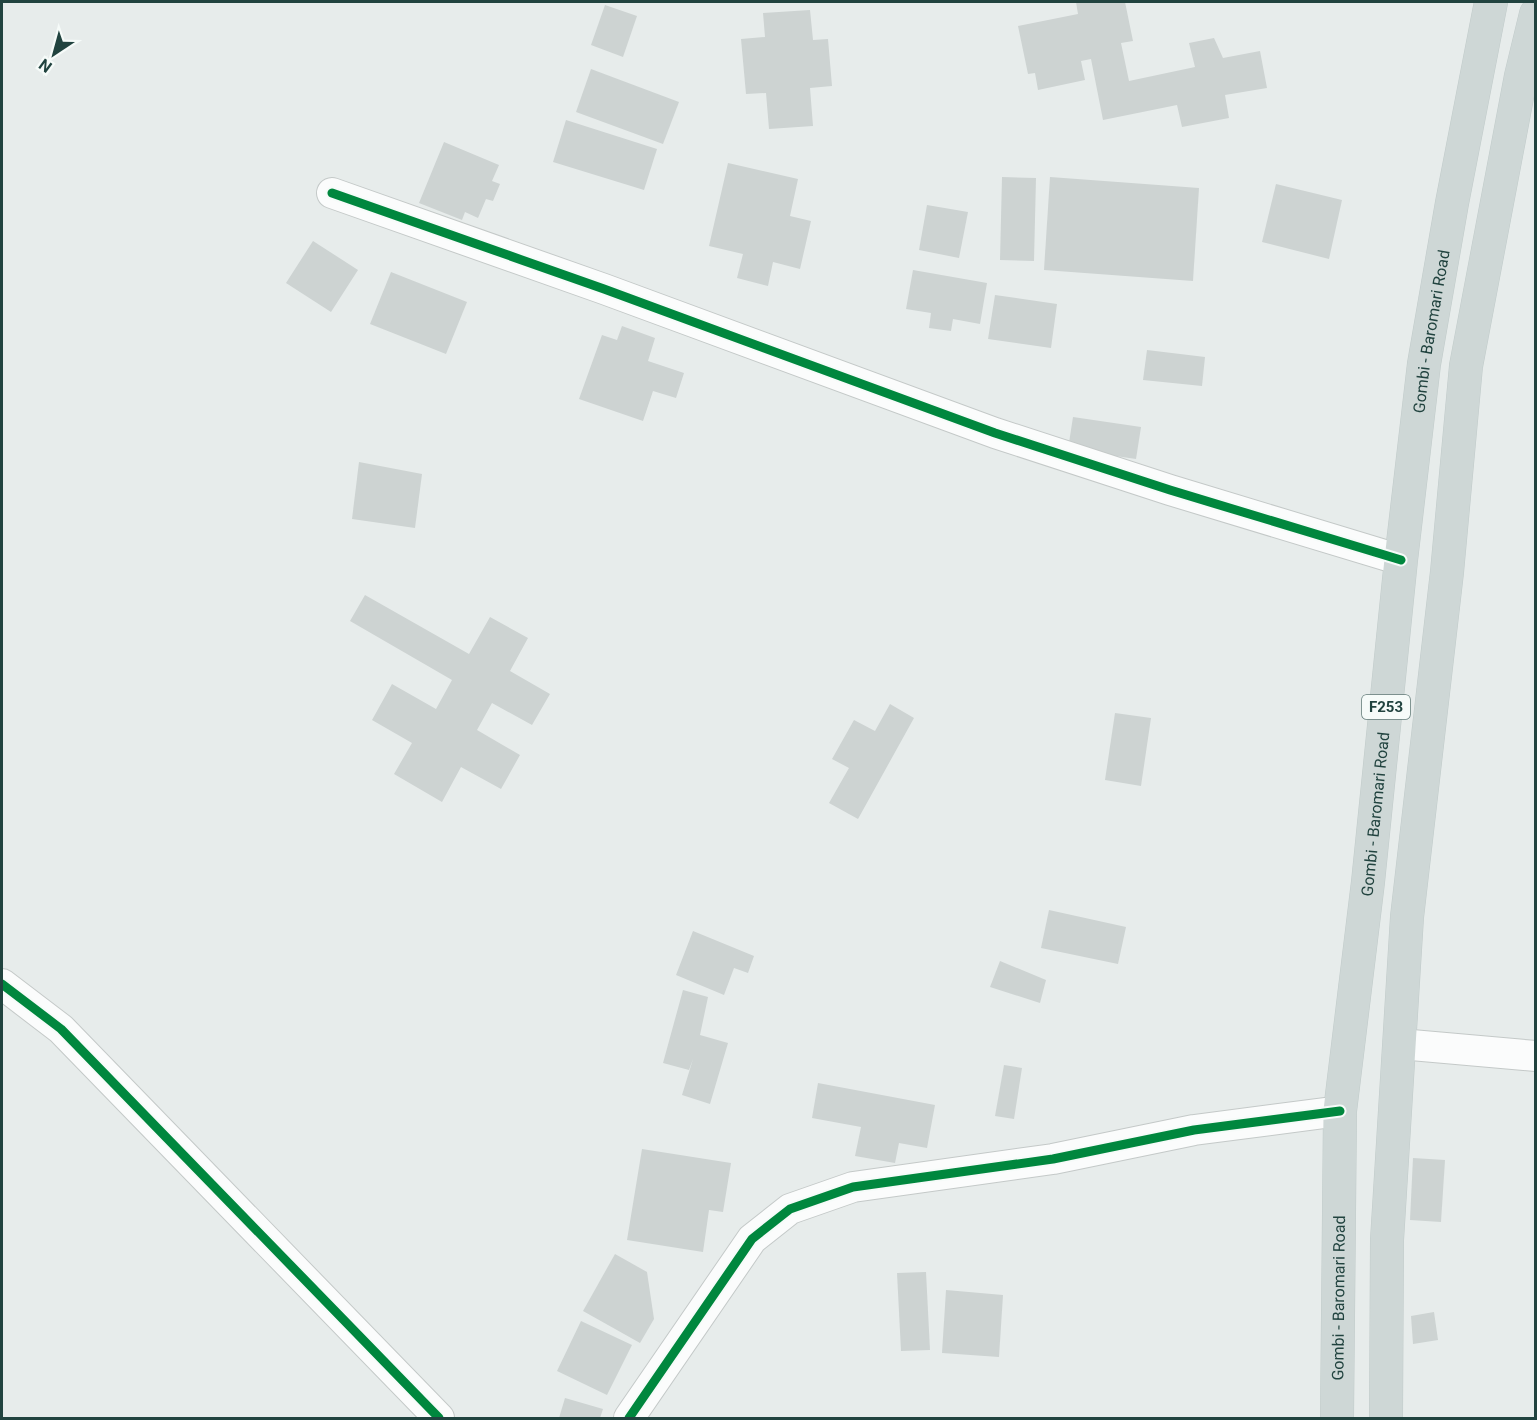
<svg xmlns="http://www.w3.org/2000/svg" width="1537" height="1420" font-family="Roboto,sans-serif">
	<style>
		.building { fill: #cdd3d2 }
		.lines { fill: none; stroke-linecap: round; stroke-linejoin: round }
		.street-casing { stroke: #c4c9c8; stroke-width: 32 }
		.primary-casing { stroke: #c1cbca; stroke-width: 34 }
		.street { stroke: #fbfcfc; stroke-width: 30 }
		.primary { stroke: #ced7d6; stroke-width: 33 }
		.cycleway-casing { stroke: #f6fbf9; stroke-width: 13 }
		.cycleway { stroke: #00873e; stroke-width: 9 }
		.labels { text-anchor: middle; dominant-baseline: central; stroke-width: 4.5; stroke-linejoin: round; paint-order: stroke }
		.shield { fill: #f6fbf9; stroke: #617a77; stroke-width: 1.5 }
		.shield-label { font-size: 15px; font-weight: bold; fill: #21433f }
		.street-label { font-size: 16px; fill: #21433f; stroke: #f6fbf9 }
	</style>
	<rect width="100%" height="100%" fill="#e7eceb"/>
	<!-- building -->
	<g class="building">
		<polygon points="1076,2 1125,2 1133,41 1121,43 1129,81 1195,67 1189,43 1214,38 1223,58 1260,51 1267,88 1225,95 1229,118 1182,127 1177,105 1103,120 1091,59 1081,61 1085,80 1038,90 1035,73 1028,74 1018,26 1078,14"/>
		<polygon points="605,5 637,16 623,57 591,45"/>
		<polygon points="810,10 813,40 828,39 832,86 810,88 813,126 769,129 766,93 746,94 741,39 765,37 763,13"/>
		<polygon points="591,69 679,102 663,144 576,112"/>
		<polygon points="566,120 657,149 644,190 553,162"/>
		<polygon points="444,142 499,165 492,181 500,184 493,201 486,199 478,218 465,212 462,220 419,203"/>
		<polygon points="728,163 798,179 790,216 811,221 800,269 773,262 768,286 737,278 743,254 709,246"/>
		<polygon points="1002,177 1036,178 1034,261 1000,260"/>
		<polygon points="1050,177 1199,188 1193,281 1044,270"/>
		<polygon points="1276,184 1342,200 1329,259 1262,242"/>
		<polygon points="927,205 968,212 959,258 919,250"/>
		<polygon points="313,241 358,270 331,312 286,283"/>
		<polygon points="913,270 987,283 980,324 953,319 951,331 929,328 931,313 906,309"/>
		<polygon points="391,272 467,302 446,354 370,324"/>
		<polygon points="995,295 1057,304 1051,348 988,339"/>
		<polygon points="622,326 655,338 648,361 684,373 676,398 653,391 643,421 579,399 602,335 617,340"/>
		<polygon points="1147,350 1205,357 1202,386 1143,380"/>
		<polygon points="1073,417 1141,427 1136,459 1068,449"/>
		<polygon points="359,462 422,474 415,528 352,519"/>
		<polygon points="365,595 469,654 490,617 528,638 510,671 550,694 532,725 492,703 477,730 520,755 501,789 461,767 442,802 394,774 412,743 372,720 392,684 436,709 452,680 350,621"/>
		<polygon points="890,704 914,718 858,819 829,803 849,768 832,759 854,720 875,731"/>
		<polygon points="1115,713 1151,718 1141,786 1105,780"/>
		<polygon points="1049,910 1126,927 1118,964 1041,948"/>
		<polygon points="693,931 754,956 748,973 734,968 724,995 676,975"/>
		<polygon points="1000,961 1046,980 1040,1003 990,987"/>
		<polygon points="683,990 708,997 700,1035 728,1043 710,1104 682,1095 693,1059 689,1070 663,1063"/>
		<polygon points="1004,1065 1022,1068 1014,1119 995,1116"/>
		<polygon points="818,1083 935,1105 927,1148 899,1143 895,1163 855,1156 861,1127 812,1118"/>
		<polygon points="642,1149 731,1163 723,1212 709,1210 703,1252 627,1240"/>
		<polygon points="1413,1158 1445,1160 1441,1222 1410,1220"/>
		<polygon points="615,1254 647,1272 654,1319 640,1343 583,1311"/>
		<polygon points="926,1272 930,1350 901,1351 897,1273"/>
		<polygon points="946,1290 1003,1295 999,1357 942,1353"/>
		<polygon points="1434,1312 1438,1340 1413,1344 1411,1316"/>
		<polygon points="581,1321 632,1345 607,1395 557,1371"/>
		<polygon points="565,1398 603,1409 600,1418 559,1418"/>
	</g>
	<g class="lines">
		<!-- street casing -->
		<g class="street-casing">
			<g id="street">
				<polyline points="332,193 604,289 995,433 1170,490 1401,560"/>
				<polyline points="2,984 61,1029 439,1418"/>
				<polyline points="1400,1044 1536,1056"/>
				<polyline points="629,1418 752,1239 790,1209 853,1187 1053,1159 1194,1130 1340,1111"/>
			</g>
		</g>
		<!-- primary casing -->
		<g class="primary-casing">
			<g id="primary">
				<path id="s1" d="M1337 1418 1340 1111 1368 882 1401 560 1424 364 1452 203 1491 2"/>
				<polyline points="1386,1418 1387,1240 1407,917 1447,572 1466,366 1521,76 1536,14"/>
			</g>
		</g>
		<!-- street -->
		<use href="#street" class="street"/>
		<!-- primary -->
		<use href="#primary" class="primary"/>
		<!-- cycleway casing -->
		<g class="cycleway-casing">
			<g id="cycleway">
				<polyline points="332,193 604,289 995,433 1170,490 1401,560"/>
				<polyline points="2,984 61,1029 439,1418"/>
				<polyline points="629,1418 752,1239 790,1209 853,1187 1053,1159 1194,1130 1340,1111"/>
			</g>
		</g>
		<!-- cycleway -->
		<use href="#cycleway" class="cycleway"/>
	</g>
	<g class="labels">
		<!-- shield labels -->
		<rect class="shield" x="1362" y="695" width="48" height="24" rx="4.5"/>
		<g class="shield-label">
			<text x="1386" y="707">F253</text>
		</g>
		<!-- street labels -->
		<g class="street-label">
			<text stroke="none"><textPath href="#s1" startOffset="1092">Gombi - Baromari Road</textPath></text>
			<text stroke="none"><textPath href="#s1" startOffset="606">Gombi - Baromari Road</textPath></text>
			<text stroke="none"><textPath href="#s1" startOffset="120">Gombi - Baromari Road</textPath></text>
		</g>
	</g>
	<!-- border -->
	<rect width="1537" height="1420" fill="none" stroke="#21433f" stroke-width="6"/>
	<!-- north arrow -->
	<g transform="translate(54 54) rotate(216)" stroke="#f6fbf9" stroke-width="4.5" paint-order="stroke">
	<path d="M0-4.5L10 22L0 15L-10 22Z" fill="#21433f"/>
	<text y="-9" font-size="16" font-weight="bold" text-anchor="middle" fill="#21433f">N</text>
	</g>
</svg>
